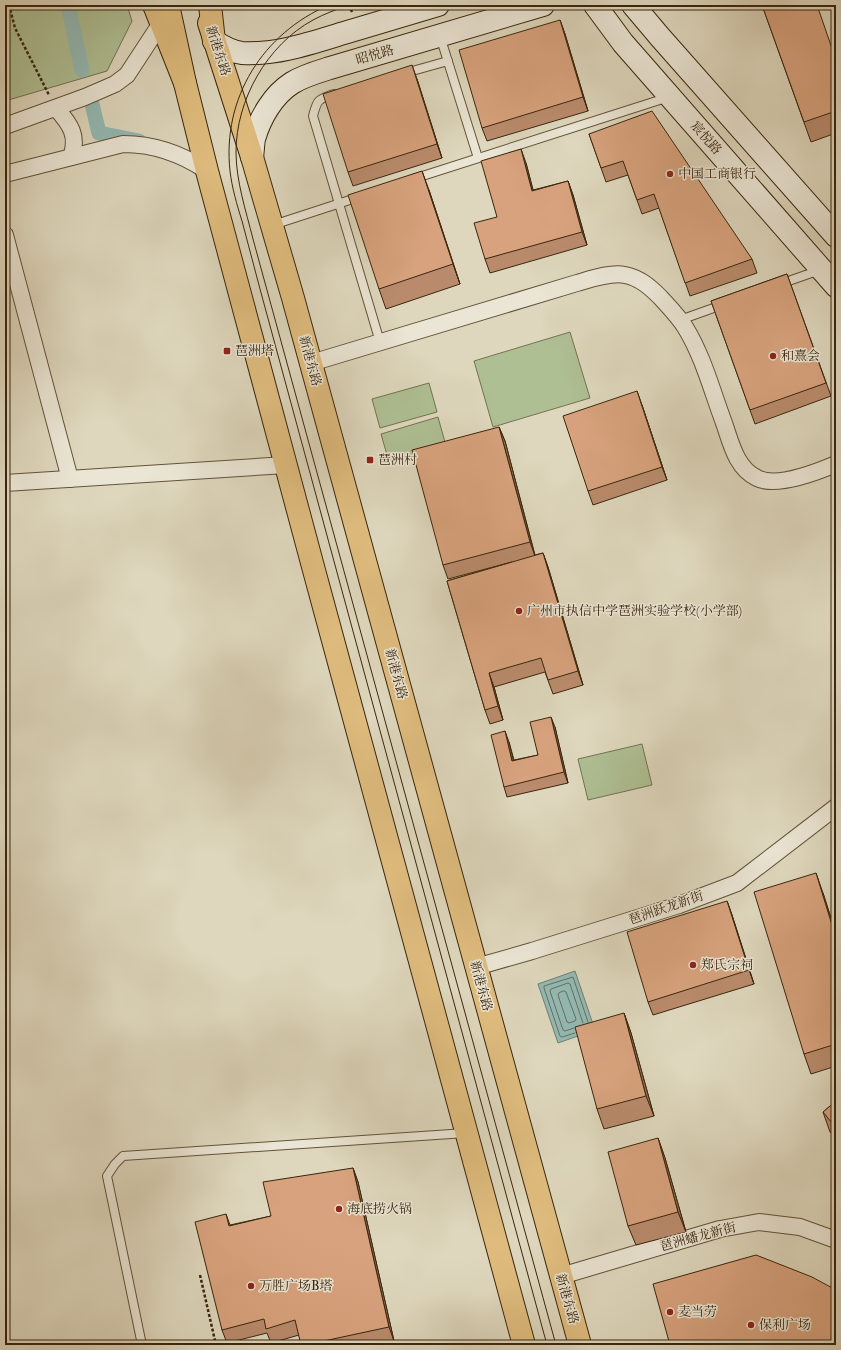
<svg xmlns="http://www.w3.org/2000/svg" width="841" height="1350" font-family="'IM FELL Double Pica','Noto Serif SC',serif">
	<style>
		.green { fill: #aebf93; stroke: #747250 }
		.water { fill: #93b9b3; stroke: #6f7e71 }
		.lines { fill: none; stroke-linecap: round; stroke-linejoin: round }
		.shore { stroke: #667060; stroke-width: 1 }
		.canal { stroke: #93b9b3; stroke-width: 15 }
		.lane-casing { stroke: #635239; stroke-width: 10 }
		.street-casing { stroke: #635239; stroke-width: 18 }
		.secondary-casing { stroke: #3a260d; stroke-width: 24 }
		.primary-casing { stroke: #3a260d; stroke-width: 24 }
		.highway-casing { stroke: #3a260d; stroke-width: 24 }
		.path { stroke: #3a260d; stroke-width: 2.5; stroke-dasharray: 3 2; stroke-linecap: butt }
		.lane { stroke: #eae5d4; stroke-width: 8 }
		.street { stroke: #eae5d4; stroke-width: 16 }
		.secondary { stroke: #eae5d4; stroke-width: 22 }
		.primary { stroke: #dfbc7e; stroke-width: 22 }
		.highway { stroke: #dfbc7e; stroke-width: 22 }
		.tram { stroke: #3a260d; stroke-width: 1 }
		.wall { fill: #b98b6c; stroke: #3a260d }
		.shaded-wall { fill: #967158; stroke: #3a260d }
		.building { fill: #d7a27d; stroke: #3a260d }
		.poi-dot { fill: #8f2418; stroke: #eae5d4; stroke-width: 1.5 }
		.labels { text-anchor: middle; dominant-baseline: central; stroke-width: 3; stroke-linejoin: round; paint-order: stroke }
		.street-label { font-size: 13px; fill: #3a260d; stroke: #eae5d4 }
		.poi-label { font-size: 13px; fill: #3a260d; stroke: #eae5d4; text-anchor: start }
	</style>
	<rect width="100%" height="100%" fill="#ded7bd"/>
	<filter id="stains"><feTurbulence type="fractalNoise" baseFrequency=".005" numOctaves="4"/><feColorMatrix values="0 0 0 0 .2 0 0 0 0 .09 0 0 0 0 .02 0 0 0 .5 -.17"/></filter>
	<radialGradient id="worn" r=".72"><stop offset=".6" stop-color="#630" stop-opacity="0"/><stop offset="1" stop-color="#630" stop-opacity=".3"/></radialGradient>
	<!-- green -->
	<g class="green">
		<polygon points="5,5 127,5 132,21 107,71 5,101"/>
		<polygon points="570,332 590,398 493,427 474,361"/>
		<polygon points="429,383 437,412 380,428 372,399"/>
		<polygon points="438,417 446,446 389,462 381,434"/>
		<polygon points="642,744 652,785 588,800 578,759"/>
	</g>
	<!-- water -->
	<polygon class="water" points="575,971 595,1030 558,1043 538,984"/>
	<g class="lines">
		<!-- shore -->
		<g class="shore">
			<polygon points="564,991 566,992 576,1019 575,1021 569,1023 567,1022 558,995 559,993"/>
			<polyline points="574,1028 565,1031 563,1030 550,991 551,989 568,983 570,984 583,1023"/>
			<polyline points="575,1033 562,1037 560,1036 544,988 544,986 573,977 588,1022"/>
		</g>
		<!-- canal -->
		<g class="canal">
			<polyline points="68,5 82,70"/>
			<polyline points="92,104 99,133 139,141"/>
		</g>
		<!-- lane casing -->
		<g class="lane-casing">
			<g id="lane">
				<polyline points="440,36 478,158"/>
				<polyline points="405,73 448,61"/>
				<path d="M334 94C318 99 317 100 313 116L380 342"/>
				<polyline points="413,179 669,97"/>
				<polyline points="273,225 359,197"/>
				<polyline points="780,284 820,270"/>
				<polyline points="680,320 722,305"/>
				<polyline points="142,1345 107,1176 115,1164 123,1156 466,1133"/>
			</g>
		</g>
		<!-- street casing -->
		<g class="street-casing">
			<g id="street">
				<path d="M56 108C70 124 79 136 71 157"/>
				<polyline points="5,126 85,97 115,84 127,75 165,17"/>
				<path d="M5 174 123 144C154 144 182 154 207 171"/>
				<polyline points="5,235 70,479"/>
				<path d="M311 363 577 283C591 279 611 272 625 275 640 278 650 287 660 297 669 307 678 316 685 327 703 356 712 391 724 423 731 443 736 468 757 478 776 488 817 472 836 464"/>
				<polyline points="5,483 286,465"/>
				<polyline points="476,967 532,951 679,905 737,883 836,807"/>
				<polyline points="561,1276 720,1229 759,1222 800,1227 836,1240"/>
			</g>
		</g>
		<!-- secondary casing -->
		<g class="secondary-casing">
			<g id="secondary">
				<polyline points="595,5 623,43 836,286"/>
				<polyline points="633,5 660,37 836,236"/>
				<path d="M214 41C223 47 231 52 242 53 277 55 311 43 344 33 375 24 407 14 438 5"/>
				<path d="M252 157C253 151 253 144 254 139 260 118 273 95 292 83 303 76 317 72 330 68L543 5"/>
			</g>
		</g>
		<!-- primary casing -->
		<g class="primary-casing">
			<g id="primary">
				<polyline points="168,5 185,83 207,171 315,574 524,1345"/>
				<polyline points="209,23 252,157 293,298 580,1345"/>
			</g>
		</g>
		<!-- highway casing -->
		<g class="highway-casing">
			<g id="highway">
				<polyline points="154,5 185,83"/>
				<polyline points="210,5 214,41"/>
			</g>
		</g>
		<!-- path -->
		<g class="path">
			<polyline points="9,5 15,28 49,95"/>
			<polyline points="349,5 352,12"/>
			<polyline points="200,1275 216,1345"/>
		</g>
		<!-- lane -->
		<use href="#lane" class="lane"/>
		<!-- street -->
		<use href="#street" class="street"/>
		<!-- secondary -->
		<use href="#secondary" class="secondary"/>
		<!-- primary -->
		<use href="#primary" class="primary"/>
		<!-- highway -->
		<use href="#highway" class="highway"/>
		<!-- tram -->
		<g class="tram">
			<path d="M329 5C263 33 222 98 230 171 232 188 237 205 242 221 248 244 254 266 260 289L547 1345"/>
			<path d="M350 5C337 9 324 14 313 20 267 45 236 100 236 152 236 181 246 211 253 239L556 1345"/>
		</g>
	</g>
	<!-- wall -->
	<g class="wall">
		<polygon points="762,5 836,59 836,133 811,142"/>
		<polygon points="560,20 565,34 588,111 487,141 482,128"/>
		<polygon points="417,79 442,158 353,186 348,172"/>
		<polygon points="589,134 752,259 757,273 690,296 659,208 642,214 628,175 606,182"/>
		<polygon points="526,163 533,190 568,181 573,195 587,245 490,273 485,259 497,217"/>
		<polygon points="429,190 460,284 386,309 379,289"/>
		<polygon points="787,274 831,396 755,424 711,301"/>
		<polygon points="642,405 667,480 593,505 588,491"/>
		<polygon points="499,427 505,441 535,555 543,553 548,567 583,685 553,694 545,672 494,687 503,720 490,724 485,710 447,581 512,562 448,579 443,565"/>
		<polygon points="555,727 568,783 507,797 504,787 509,742 514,760 538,755"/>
		<polygon points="823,893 836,934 836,1066 811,1074 804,1054"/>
		<polygon points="727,901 732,915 754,984 653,1015 648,1002"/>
		<polygon points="624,1013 631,1033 654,1116 604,1129 597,1109"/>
		<polygon points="836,1101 836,1139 830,1132 823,1112"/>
		<polygon points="658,1138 665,1158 686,1232 636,1245 628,1226"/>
		<polygon points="353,1168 358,1182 394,1341 374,1345 301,1345 299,1335 271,1343 267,1333 227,1343 222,1330 226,1214 230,1225 271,1216"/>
	</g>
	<!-- shaded-wall -->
	<g class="shaded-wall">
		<polygon points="560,20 565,34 588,111 583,97"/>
		<polygon points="412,65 417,79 442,158 437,144"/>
		<polygon points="521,149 526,163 537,205 532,191"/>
		<polygon points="422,171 429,190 460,284 453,264"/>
		<polygon points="568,181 573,195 587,245 582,232"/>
		<polygon points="637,391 642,405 667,480 662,467"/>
		<polygon points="499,427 505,441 535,556 530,542"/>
		<polygon points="543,553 548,567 583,685 578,671"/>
		<polygon points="489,673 494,687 503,720 498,706"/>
		<polygon points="551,717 555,727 568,783 564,772"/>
		<polygon points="505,731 509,742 516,771 512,761"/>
		<polygon points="816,873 823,893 836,934 836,938"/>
		<polygon points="727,901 732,915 754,984 749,970"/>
		<polygon points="624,1013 631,1033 654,1116 646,1096"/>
		<polygon points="658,1138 665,1158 686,1232 678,1212"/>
		<polygon points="353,1168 358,1182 394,1341 389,1327"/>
	</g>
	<!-- building -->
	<g class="building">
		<polygon points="762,5 817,5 836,60 836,111 804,122"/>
		<polygon points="560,20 583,97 482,128 459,50"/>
		<polygon points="412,65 437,144 348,172 323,94"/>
		<polygon points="652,111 752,259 685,283 654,194 637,200 623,161 601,168 589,134"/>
		<polygon points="521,149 532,191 568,181 582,232 485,259 474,223 497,217 481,161"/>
		<polygon points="422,171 453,264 379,289 348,195"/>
		<polygon points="787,274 826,383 750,410 711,301"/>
		<polygon points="637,391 662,467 588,491 563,416"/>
		<polygon points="499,427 530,542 443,565 412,450"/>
		<polygon points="543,553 578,671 548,680 541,658 489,673 498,706 485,710 447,581"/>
		<polygon points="551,717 564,772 504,787 491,735 505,731 512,761 538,755 530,722"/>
		<polygon points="816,873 836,938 836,1044 804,1054 754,892"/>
		<polygon points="727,901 749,970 648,1002 627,932"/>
		<polygon points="624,1013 646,1096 597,1109 575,1027"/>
		<polygon points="836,1101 836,1128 823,1112"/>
		<polygon points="658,1138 678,1212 628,1226 608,1152"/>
		<polygon points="353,1168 389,1327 305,1345 301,1345 295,1320 266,1329 264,1319 222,1330 195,1222 226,1214 229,1226 271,1216 263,1182"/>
		<polygon points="756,1255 812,1277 836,1290 836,1345 670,1345 653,1284"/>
	</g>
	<!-- markers -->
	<g class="poi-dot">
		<circle cx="670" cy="174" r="4"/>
		<rect x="223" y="347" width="8" height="8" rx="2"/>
		<circle cx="773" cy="356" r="4"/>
		<rect x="366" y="456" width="8" height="8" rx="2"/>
		<circle cx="519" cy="611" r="4"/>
		<circle cx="693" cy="965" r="4"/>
		<circle cx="339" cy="1209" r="4"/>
		<circle cx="251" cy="1286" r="4"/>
		<circle cx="670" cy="1312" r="4"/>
		<circle cx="751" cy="1325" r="4"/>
	</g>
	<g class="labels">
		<!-- street labels -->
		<g class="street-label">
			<text transform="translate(218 51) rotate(72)">新港东路</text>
			<text transform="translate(375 55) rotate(-16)">昭悦路</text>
			<text transform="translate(706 138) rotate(49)">宸悦路</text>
			<text transform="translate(310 361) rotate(75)">新港东路</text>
			<text transform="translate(396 674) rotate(75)">新港东路</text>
			<text transform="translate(666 908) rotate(-19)">琶洲跃龙新街</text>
			<text transform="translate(481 986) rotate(75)">新港东路</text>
			<text transform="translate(698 1237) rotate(-15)">琶洲蟠龙新街</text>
			<text transform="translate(567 1299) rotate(74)">新港东路</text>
		</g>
		<!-- poi labels -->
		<g class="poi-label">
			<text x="678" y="174">中国工商银行</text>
			<text x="235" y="351">琶洲塔</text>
			<text x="781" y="356">和熹会</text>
			<text x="378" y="460">琶洲村</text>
			<text x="527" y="611">广州市执信中学琶洲实验学校(小学部)</text>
			<text x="701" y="965">郑氏宗祠</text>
			<text x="347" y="1209">海底捞火锅</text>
			<text x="259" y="1286">万胜广场B塔</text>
			<text x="678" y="1312">麦当劳</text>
			<text x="759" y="1325">保利广场</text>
		</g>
	</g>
	<!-- margin -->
	<rect width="841" height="1350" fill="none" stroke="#ded7bd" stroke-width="20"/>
	<rect x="6" y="6" width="829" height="1338" fill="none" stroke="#3a260d" stroke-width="2"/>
	<rect x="10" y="10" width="821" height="1330" fill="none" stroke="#3a260d"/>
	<rect width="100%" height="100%" filter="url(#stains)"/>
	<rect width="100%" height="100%" fill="url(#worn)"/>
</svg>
